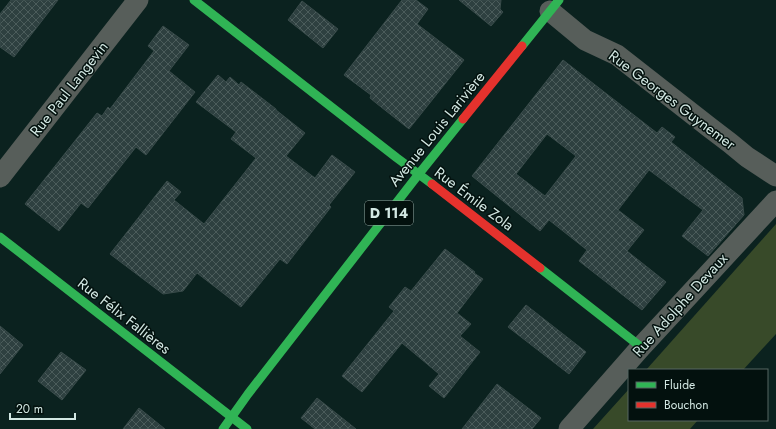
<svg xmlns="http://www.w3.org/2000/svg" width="776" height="429" font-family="Jost,sans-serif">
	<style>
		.green { fill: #384a29 }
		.building { fill: url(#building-cross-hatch); stroke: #394b4a; fill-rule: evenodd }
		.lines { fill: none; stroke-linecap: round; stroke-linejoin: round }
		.street { stroke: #575e5a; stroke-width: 21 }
		.fast { stroke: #30b455; stroke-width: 9 }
		.jam { stroke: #e5322d; stroke-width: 9 }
		.labels { text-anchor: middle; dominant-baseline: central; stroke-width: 3; stroke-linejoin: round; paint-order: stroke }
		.shield { fill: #03110e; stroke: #95a8a3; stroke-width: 1 }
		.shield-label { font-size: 14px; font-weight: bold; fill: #d3e8e3 }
		.street-label { font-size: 15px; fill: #d3e8e3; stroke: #03110e }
	</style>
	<defs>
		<pattern id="building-cross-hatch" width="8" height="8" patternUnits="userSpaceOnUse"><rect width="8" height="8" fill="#2e4040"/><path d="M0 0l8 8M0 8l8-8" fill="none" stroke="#4b5c5b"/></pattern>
	</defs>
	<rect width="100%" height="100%" fill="#0b221f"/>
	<!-- green -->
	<g class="green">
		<polygon points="776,224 776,334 743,370 646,370"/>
		<polygon points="629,389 629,420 698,420 690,429 593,429"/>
	</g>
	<!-- building -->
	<g class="building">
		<polygon points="11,0 58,0 14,57 0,47 0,14"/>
		<polygon points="402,0 416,0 428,9 417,24 464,60 409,129 376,103 370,98 371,95 344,75"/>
		<polygon points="459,0 501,0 500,9 503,12 491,26"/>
		<polygon points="302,1 338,29 323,48 288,20"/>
		<polygon points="163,26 189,45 169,71 195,92 146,155 136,147 88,208 81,203 59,231 25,204 97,113 102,116 108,107 110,109 154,51 148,46"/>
		<path d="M563 60 657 133 662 127 675 137 671 142 742 198 744 215 708 256 682 236 703 210 649 170 618 210 644 230 627 251 666 282 642 310 579 261 587 250 549 220 540 231 472 176ZM547 134 576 156 545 196 516 174Z"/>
		<polygon points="218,75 226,82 230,77 239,85 241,82 276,109 276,110 305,133 286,156 315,178 332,155 355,172 329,205 331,207 287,264 280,259 241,307 197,273 183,291 163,294 110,254 167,181 181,192 174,200 204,224 256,158 231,139 236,132 196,102"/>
		<polygon points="445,249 475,272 474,273 483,279 457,313 471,324 460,336 480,352 444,398 429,386 439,374 402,343 362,392 342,376 394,311 389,307 405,287 411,291"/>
		<polygon points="526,305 586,352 569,374 508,327"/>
		<polygon points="0,326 23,345 0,374"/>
		<polygon points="61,352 86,370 62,400 38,381"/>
		<polygon points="497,384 541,418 532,429 462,429"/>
		<polygon points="317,398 356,429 315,429 301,418"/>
		<polygon points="139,408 165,429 123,429"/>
	</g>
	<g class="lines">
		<!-- street -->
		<g class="street">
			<polyline points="550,11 585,40 617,55 709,127 730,143 747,157 776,176"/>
			<polyline points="0,177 138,0"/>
			<polyline points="569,429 641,347 776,201"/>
		</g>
		<!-- fast -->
		<g class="fast">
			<polyline points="194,0 397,158 432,184"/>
			<polyline points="522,46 559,0"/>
			<polyline points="0,237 247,429"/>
			<polyline points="540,268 641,347"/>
			<polyline points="223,429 248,394 418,175 463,119"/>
		</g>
		<!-- jam -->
		<g class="jam">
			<polyline points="463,119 522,46"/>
			<polyline points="432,184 540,268"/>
		</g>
	</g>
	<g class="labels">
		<!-- shield labels -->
		<rect class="shield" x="365" y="201" width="48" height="24" rx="3"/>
		<g class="shield-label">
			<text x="389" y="213">D 114</text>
		</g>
		<!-- street labels -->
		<g class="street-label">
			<text transform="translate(69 89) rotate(-52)">Rue Paul Langevin</text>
			<text transform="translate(672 100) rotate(37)">Rue Georges Guynemer</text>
			<text transform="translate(437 129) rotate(-51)">Avenue Louis Larivière</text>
			<text transform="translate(474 199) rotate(37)">Rue Émile Zola</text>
			<text transform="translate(680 305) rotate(-48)">Rue Adolphe Devaux</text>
			<text transform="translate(124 316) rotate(38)">Rue Félix Fallières</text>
		</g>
	</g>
	<!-- legend -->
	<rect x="628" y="369" width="140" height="52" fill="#03110e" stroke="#566763"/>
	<rect x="636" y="382" width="20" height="6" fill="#30b455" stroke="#566763"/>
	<text x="664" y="389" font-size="12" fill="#d3e8e3">Fluide</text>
	<rect x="636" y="402" width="20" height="6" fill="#e5322d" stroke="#566763"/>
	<text x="664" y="409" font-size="12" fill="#d3e8e3">Bouchon</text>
	<!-- scale -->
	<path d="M10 413v6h65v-6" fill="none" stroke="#d3e8e3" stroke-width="2"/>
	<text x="16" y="413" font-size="12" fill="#d3e8e3" stroke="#03110e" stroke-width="3" paint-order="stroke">20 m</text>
</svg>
